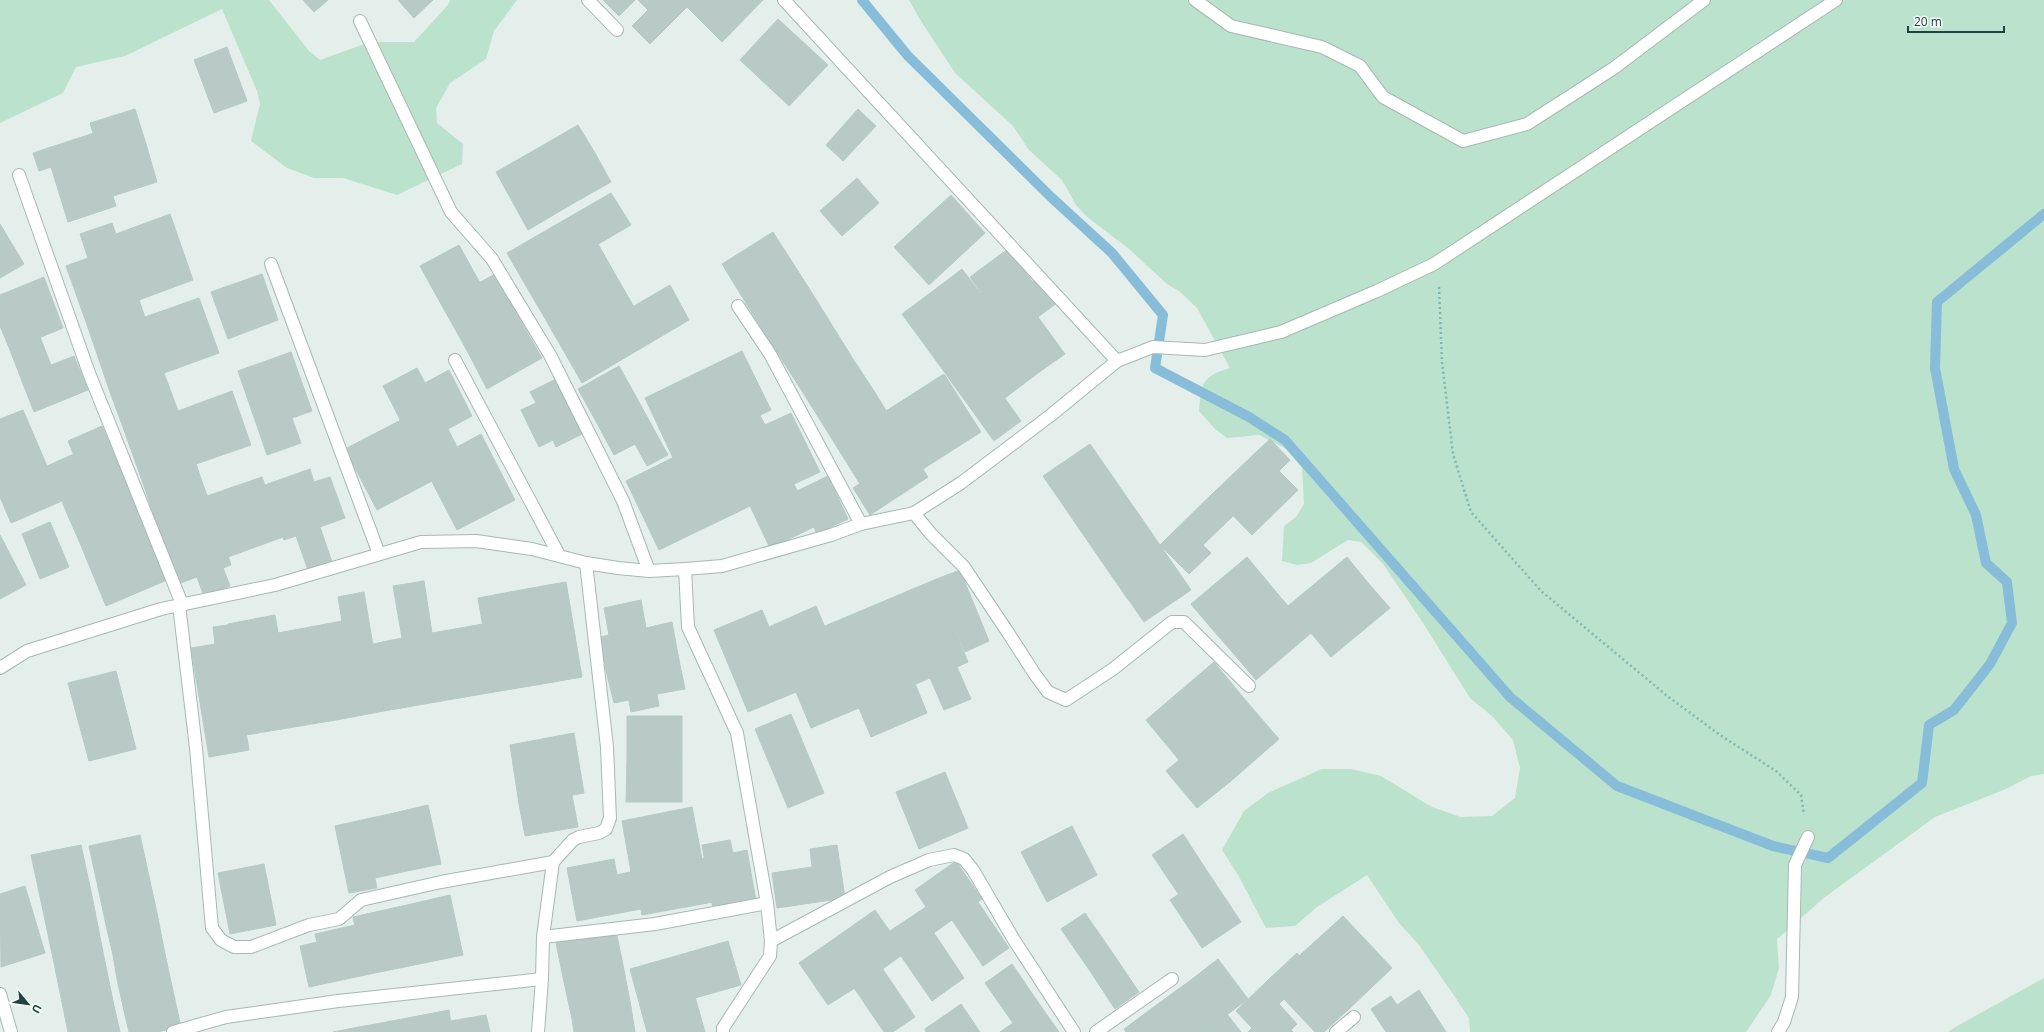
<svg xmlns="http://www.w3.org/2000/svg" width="2044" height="1032" font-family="'Open Sans',sans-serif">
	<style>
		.green { fill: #bbe2cd }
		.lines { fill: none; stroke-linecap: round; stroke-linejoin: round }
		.stream { stroke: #87bdd9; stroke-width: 10 }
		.building { fill: #b9cac6; stroke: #b6cac5 }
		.street-casing { stroke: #a6b8b5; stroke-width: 14 }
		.path { stroke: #81b6af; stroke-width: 2.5; stroke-dasharray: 2 3; stroke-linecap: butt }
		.street { stroke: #fff; stroke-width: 12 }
	</style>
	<rect width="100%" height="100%" fill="#e4efec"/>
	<!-- green -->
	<g class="green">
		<polygon points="0,0 269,0 309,51 320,60 370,42 414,42 448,5 450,0 517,0 494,31 486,59 450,83 436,108 437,123 463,144 462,164 397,195 343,178 314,178 287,168 251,141 260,104 257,91 222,9 125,56 76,67 63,93 0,123"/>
		<path d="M909 0H2044V774L2031 776 2006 789 1935 817 1825 897 1777 939 1779 968 1771 995 1746 1032H1470L1469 1018 1453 994 1419 945 1399 923 1367 875 1317 907 1295 926 1266 928 1238 875 1222 850 1244 811 1268 793 1322 769H1351L1381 776 1432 807 1461 817 1492 816 1515 798 1520 768 1513 740 1493 717 1470 698 1423 623 1383 564 1361 542 1348 540 1311 563 1297 565 1282 561 1284 526 1296 517 1304 504 1302 468 1285 448 1259 435 1227 438 1215 429 1199 411C1202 382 1201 377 1230 368L1197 308 1179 291 1167 284 1129 249 1086 216 1076 205 1062 180 1029 150 1013 126 955 73 921 21Z"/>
		<polygon points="2044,978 2044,1032 1948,1032 1957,1026"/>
	</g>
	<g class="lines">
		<!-- stream -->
		<polyline class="stream" points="862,0 908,56 1052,198 1112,253 1163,315 1155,368 1249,417 1285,440 1510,697 1617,786 1773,846 1828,858 1922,783 1929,725 1954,710 1990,664 2012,623 2007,582 1986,563 1976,515 1954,469 1935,368 1937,302 2044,214"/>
	</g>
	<!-- building -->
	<g class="building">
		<polygon points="303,0 328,0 314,12"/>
		<polygon points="398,0 433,0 414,18"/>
		<polygon points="603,0 635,0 619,16"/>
		<polygon points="638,0 658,0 648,10"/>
		<polygon points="658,0 680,0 687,7 650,44 632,26"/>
		<polygon points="680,0 763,0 722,42"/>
		<polygon points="778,19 828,65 789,106 740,60"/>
		<polygon points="227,47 247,101 214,113 194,60"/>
		<polygon points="135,109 146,144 101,158 90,123"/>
		<polygon points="858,109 876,126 843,161 826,145"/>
		<polygon points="578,125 595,153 556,176 540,147"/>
		<polygon points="94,133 99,151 39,171 33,153"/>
		<polygon points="146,144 157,182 113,196 101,158"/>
		<polygon points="540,147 556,176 512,201 496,172"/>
		<polygon points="99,151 116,206 68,222 51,167"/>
		<polygon points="595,153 611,182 572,204 556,176"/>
		<polygon points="556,176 572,204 528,230 512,201"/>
		<polygon points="857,178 879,203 842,236 820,211"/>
		<polygon points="611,193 631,225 526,286 507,253"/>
		<polygon points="951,195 985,233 929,285 894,247"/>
		<polygon points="170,214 193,280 139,300 116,234"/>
		<polygon points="112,223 139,300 85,319 66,266 88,258 80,234"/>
		<polygon points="0,224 24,264 0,278"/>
		<polygon points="773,232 812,293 760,326 722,264"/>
		<polygon points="598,244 615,274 543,315 526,286"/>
		<polygon points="459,245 480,283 441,304 420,266"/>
		<polygon points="1008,249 1032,281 994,311 970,277"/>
		<polygon points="962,269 994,311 960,335 929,294"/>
		<polygon points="262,274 278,320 228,339 211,292"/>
		<polygon points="495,274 513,306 459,336 441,304"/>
		<polygon points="615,274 634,307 562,348 543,315"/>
		<polygon points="44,277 54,304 0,326 0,295"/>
		<polygon points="1038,277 1057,303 1012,336 994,311"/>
		<polygon points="670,285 689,320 582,383 562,348"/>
		<polygon points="812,293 853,359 802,391 760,326"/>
		<polygon points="929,294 960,335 932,355 902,314"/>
		<polygon points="199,298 219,353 164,373 145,317"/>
		<polygon points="139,300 152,338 98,357 85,319"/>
		<polygon points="54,304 63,328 10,350 0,326"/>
		<polygon points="513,306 527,332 473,362 459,336"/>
		<polygon points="994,311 1038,373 1005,398 960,335"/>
		<polygon points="1038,317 1065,354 1038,373 1012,336"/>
		<polygon points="527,332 542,358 487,389 473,362"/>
		<polygon points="960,335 1021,421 994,441 932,355"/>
		<polygon points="40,337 51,365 74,356 88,390 34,412 10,350"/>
		<polygon points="152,338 164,373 110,392 98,357"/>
		<polygon points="742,351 771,410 710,439 682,380"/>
		<polygon points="291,352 312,411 292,418 301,443 267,455 238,371"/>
		<polygon points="853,359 874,391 822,423 802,391"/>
		<polygon points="619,366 639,402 598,425 578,389"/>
		<polygon points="417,368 425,383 449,370 472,416 414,447 383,386"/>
		<polygon points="164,373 178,411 124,430 110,392"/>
		<polygon points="944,374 981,432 923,469 886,411"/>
		<polygon points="558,378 584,433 556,447 553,440 539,447 521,410 536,403 530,392"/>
		<polygon points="682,380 710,439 673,458 645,398"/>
		<polygon points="232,391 251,445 196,464 178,411"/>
		<polygon points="874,391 911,451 860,484 822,423"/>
		<polygon points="639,402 668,455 647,466 635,444 614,455 598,425"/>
		<polygon points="23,410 62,501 11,523 0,497 0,419"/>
		<polygon points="178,411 188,439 134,458 124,430"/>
		<polygon points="791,413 820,472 794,484 765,425"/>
		<polygon points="760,415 794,484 744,509 710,439"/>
		<polygon points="401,420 432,481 377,510 345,449"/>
		<polygon points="102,426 121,470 86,484 68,441"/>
		<polygon points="448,429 457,447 481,434 515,500 457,530 414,447"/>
		<polygon points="188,439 199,473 146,492 134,458"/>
		<polygon points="710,439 744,509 698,531 664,462"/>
		<polygon points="1270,439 1290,460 1279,471 1298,490 1252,535 1212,494"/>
		<polygon points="1090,444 1158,542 1111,575 1043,476"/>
		<polygon points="911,451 928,477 870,515 853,488"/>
		<polygon points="74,454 96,506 69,518 47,466"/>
		<polygon points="664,462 698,531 659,550 626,481"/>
		<polygon points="310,469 314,482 330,477 345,518 320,527 332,562 308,570 296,536 284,540 265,485"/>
		<polygon points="121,470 130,492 96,506 86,484"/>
		<polygon points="199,473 210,504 156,523 146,492"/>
		<polygon points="828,476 848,519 817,534 797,491"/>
		<polygon points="262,477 283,537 228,557 207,496"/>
		<polygon points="794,484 814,527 770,548 750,506"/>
		<polygon points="130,492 141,516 80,543 69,518"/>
		<polygon points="1212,494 1233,516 1203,545 1211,553 1189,574 1160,545"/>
		<polygon points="210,504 219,529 165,548 156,523"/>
		<polygon points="141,516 152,544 91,570 80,543"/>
		<polygon points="50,522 69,567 40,579 22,534"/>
		<polygon points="219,529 231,565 223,568 230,586 204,596 197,577 178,584 165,548"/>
		<polygon points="0,535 26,585 0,599"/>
		<polygon points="1158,542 1191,590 1144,622 1111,575"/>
		<polygon points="152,544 167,580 106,606 91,570"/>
		<polygon points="1247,557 1267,581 1212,629 1191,604"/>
		<polygon points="1347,557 1369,584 1311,633 1288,606"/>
		<polygon points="960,570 989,641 965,652 934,580"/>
		<polygon points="934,580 968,662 957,667 971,699 944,710 930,678 916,684 882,602"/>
		<polygon points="424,581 432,633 483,624 494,692 384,711 373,644 402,638 393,586"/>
		<polygon points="1267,581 1282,599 1227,646 1212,629"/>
		<polygon points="566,582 582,677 542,684 526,589"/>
		<polygon points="1369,584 1390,608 1331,657 1311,633"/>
		<polygon points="526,589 542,684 494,692 478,598"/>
		<polygon points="364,592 384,711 336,720 321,625 342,621 338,597"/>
		<polygon points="1282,599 1311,633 1256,680 1227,646"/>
		<polygon points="641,600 646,628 672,622 679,660 607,675 600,637 609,635 604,608"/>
		<polygon points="882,602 927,713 871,737 825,626"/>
		<polygon points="816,606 859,708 811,728 769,627"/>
		<polygon points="762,610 796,692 748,712 714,630"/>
		<polygon points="275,615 294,727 246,735 228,624"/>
		<polygon points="228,625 249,750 209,757 191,648 215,644 213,627"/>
		<polygon points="321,625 336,720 294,727 278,633"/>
		<polygon points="679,660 685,689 657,694 659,706 631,712 629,700 614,703 607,675"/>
		<polygon points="1214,662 1247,702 1179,760 1146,720"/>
		<polygon points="116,671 136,749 89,761 68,683"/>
		<polygon points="1247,702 1279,739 1231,781 1199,743"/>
		<polygon points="791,714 824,793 788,808 755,729"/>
		<polygon points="627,716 682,716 682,759 627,758"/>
		<polygon points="574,733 584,793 519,804 510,745"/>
		<polygon points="1199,743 1231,781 1197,808 1166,771"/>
		<polygon points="627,758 682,759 682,802 626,802"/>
		<polygon points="945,772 968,828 919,849 896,792"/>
		<polygon points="572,795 578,827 525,836 519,804"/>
		<polygon points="428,805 441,864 407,871 394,813"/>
		<polygon points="692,807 702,859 631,872 622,821"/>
		<polygon points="394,813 407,871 375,878 362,820"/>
		<polygon points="362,820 377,888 349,893 335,826"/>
		<polygon points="1072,826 1097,875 1047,902 1021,852"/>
		<polygon points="1183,834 1209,874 1179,895 1152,855"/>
		<polygon points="140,835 150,881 99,892 89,846"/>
		<polygon points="730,840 733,853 747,850 756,901 713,909 702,845"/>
		<polygon points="81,845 92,896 42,906 31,855"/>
		<polygon points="837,845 845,898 777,908 772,873 812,867 810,849"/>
		<polygon points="705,858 713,902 642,915 634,871"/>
		<polygon points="614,859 617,875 634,871 641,909 577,921 567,868"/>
		<polygon points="956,861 982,899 928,937 914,915 926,907 915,890"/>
		<polygon points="264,864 276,925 230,934 218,873"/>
		<polygon points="1209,874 1241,922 1202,948 1170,900"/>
		<polygon points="150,881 157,913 106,925 99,892"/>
		<polygon points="25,886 45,953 1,967 0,894"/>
		<polygon points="450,895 463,955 419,964 407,905"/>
		<polygon points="92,896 103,952 54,963 42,906"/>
		<polygon points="978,902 1009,948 983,966 952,920"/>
		<polygon points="407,905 419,964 365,975 353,917"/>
		<polygon points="875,910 905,953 858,986 828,943"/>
		<polygon points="157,913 163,944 113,955 106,925"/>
		<polygon points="1085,913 1114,955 1090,971 1061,929"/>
		<polygon points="914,915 928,937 905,953 890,931"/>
		<polygon points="1343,916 1392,968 1349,1009 1299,956"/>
		<polygon points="355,925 365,975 309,987 300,946 317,942 315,934"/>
		<polygon points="616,931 624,970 564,982 556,943"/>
		<polygon points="934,933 964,978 932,1001 901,956"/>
		<polygon points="728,941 741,985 695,998 683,954"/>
		<polygon points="828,943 858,986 828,1005 799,963"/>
		<polygon points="163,944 168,968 117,979 113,955"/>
		<polygon points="103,952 114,1006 65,1017 54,963"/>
		<polygon points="1297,953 1349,1009 1324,1032 1315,1032 1267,981"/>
		<polygon points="683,954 705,1032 647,1032 630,969"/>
		<polygon points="1114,955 1139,992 1115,1009 1090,971"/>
		<polygon points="1218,959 1248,999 1220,1020 1191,980"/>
		<polygon points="1012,964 1040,1005 1013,1023 985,983"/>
		<polygon points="168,968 175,1000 124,1011 117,979"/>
		<polygon points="882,968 915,1017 893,1032 884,1032 854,988"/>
		<polygon points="624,970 631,1007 572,1019 564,982"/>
		<polygon points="1191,980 1220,1020 1203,1032 1190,1032 1166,998"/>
		<polygon points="1267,981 1284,999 1279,1004 1297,1024 1291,1030 1293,1032 1248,1032 1252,1028 1236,1011"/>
		<polygon points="1419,990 1446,1032 1386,1032 1371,1009 1391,996 1397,1005"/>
		<polygon points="1166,998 1190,1032 1126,1032 1124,1029"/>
		<polygon points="175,1000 181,1027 157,1032 129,1032 124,1011"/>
		<polygon points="961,1004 980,1032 926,1032 925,1029"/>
		<polygon points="1040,1005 1059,1032 1019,1032 1013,1023"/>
		<polygon points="114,1006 120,1032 68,1032 65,1017"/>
		<polygon points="631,1007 635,1032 574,1032 572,1019"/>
		<polygon points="449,1010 452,1032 394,1032 392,1021"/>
		<polygon points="1227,1014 1241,1032 1203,1032 1220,1020"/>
		<polygon points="486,1015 490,1032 452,1032 450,1021"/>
		<polygon points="392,1021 394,1032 360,1032 359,1027"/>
		<polygon points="1013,1023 1019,1032 1000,1032"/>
		<polygon points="359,1027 360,1032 333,1032"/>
	</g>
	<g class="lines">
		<!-- street casing -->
		<g class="street-casing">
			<g id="street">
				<polyline points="588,0 617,30"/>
				<polyline points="784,0 1117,361"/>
				<polyline points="1195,0 1231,26 1322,47 1360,66 1383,97 1463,141 1527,124 1614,68 1704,0"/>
				<polyline points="360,21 451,212 492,259 550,355 623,501 649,571"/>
				<polyline points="19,175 89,373 182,604"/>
				<polyline points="271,264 379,554"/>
				<polyline points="738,306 770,354 861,524"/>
				<polyline points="455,360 559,555"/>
				<polyline points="914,513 931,534 964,567 1007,631 1034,673 1048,692 1066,700 1113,669 1172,622 1184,622 1249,686"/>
				<polyline points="685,569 688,627 737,733 767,903 771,941 770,956 723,1028 723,1032"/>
				<polyline points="179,605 196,748 212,928 221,940 234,947 251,947 309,925 339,919 361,900 441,882 553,862"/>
				<polyline points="0,668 27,651 161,609 275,585 421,542 476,541 532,549 586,563 618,568 649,571 685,569 722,566 831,535 861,524 914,513 961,483 1051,415 1117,361 1153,347 1205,350 1281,332 1377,291 1434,264 1836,0"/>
				<polyline points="543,937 655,924 767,903"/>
				<polyline points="771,941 890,877 929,860 954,855 964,859 973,870 1014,940 1074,1032"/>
				<polyline points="0,994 11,1032"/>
				<polyline points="173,1032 226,1017 338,1001 542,979"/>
				<polyline points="538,1032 542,979 543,937 553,862 573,840 579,837 599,833 606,829 610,818 607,747 586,563"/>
				<polyline points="1096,1032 1172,979"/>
				<polyline points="1336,1032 1354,1017"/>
				<polyline points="1778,1032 1784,1022 1792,997 1795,865 1808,837"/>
			</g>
		</g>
		<!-- path -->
		<polyline class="path" points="1439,287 1442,362 1453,454 1471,512 1541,591 1666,695 1720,735 1776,771 1801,795 1804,815"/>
		<!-- street -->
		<use href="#street" class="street"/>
	</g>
	<!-- north arrow -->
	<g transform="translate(28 1004) rotate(119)" stroke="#f5fbf9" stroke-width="3" paint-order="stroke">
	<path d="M0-3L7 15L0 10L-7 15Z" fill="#214340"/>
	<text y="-6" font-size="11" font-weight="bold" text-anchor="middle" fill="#214340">U</text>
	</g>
	<!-- scale -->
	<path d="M1908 26v6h96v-6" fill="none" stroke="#214340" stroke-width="2"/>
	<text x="1914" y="26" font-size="12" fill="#214340" stroke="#f5fbf9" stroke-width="3" paint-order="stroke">20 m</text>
</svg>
